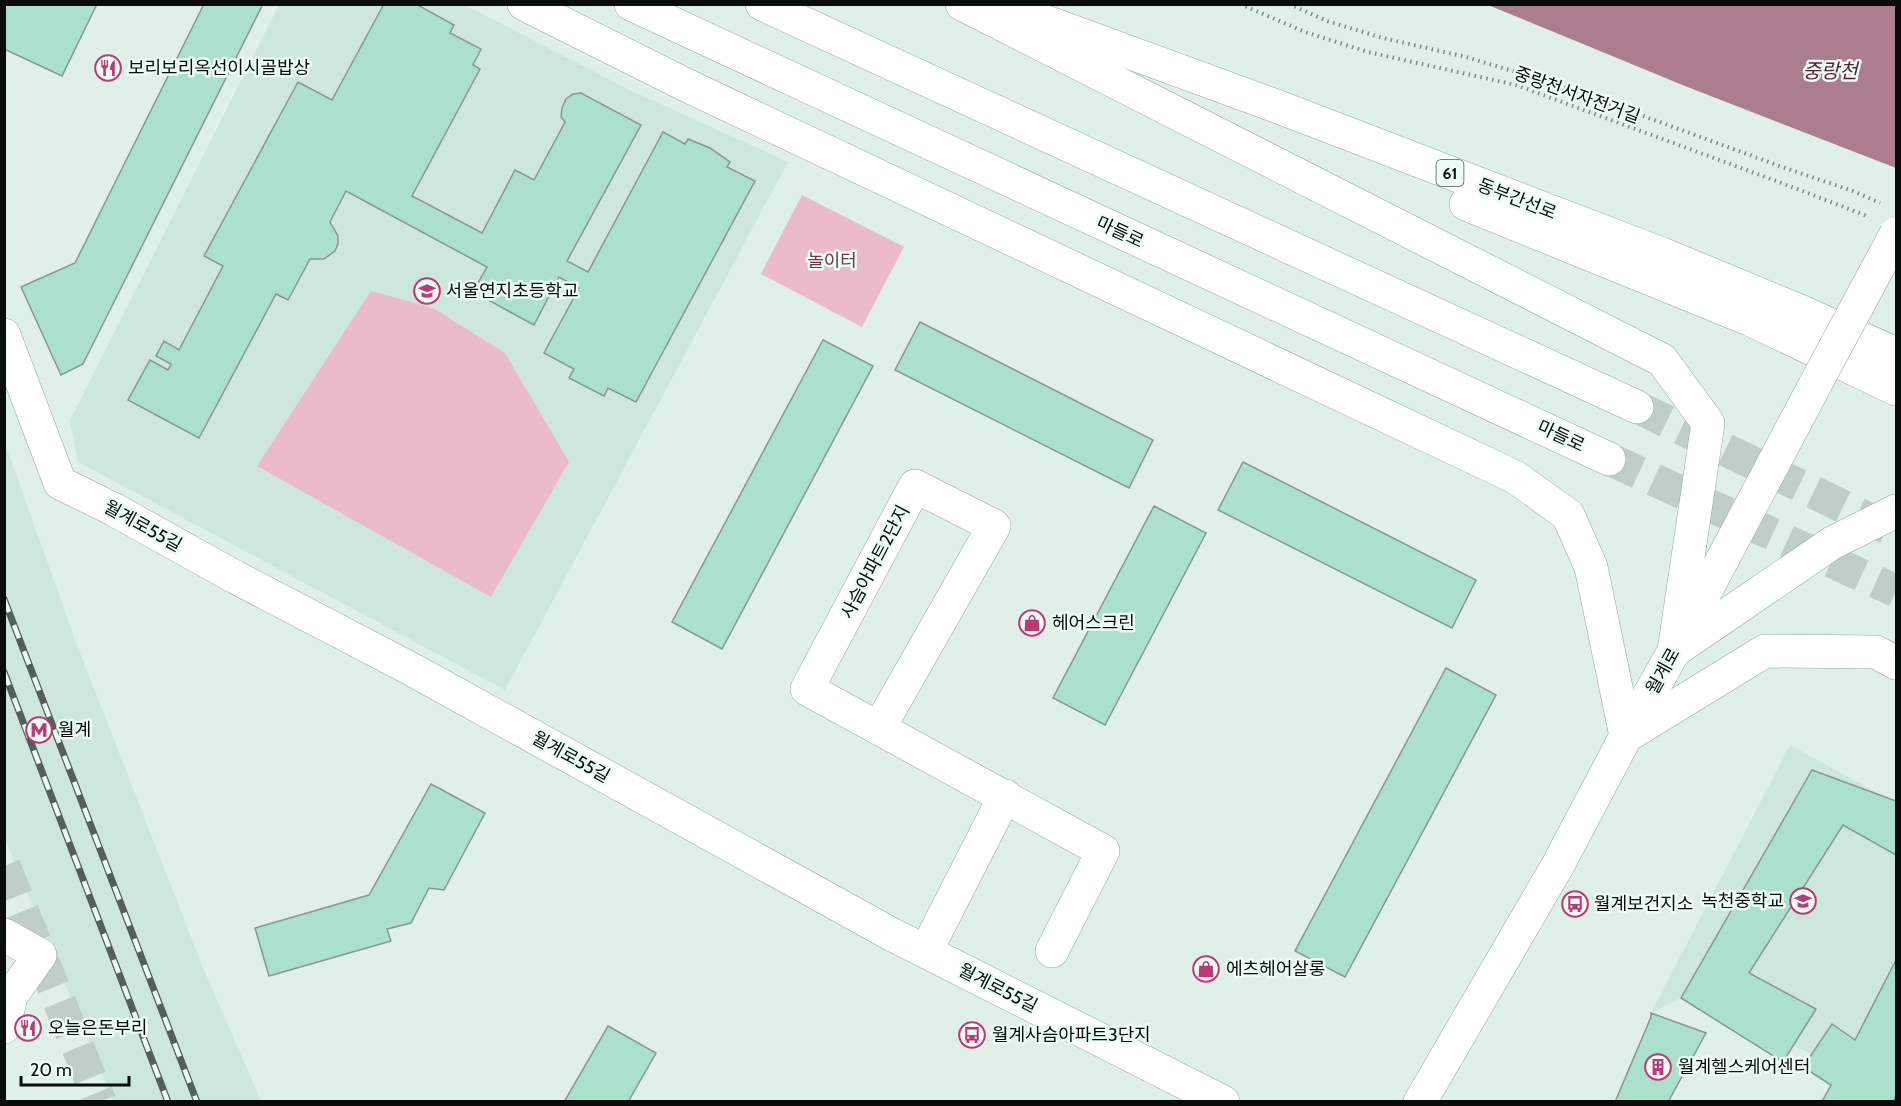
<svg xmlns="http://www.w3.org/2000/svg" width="1901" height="1106" font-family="Cabin,'Noto Sans KR',sans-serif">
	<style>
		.built { fill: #cde7dc }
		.green { fill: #ebbbcb }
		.water { fill: #ac7d8e }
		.building { fill: #abe0cc; stroke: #889891; stroke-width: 1.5 }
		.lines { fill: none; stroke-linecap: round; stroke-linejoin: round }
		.tertiary-tunnel { stroke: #bfcec8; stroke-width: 33; stroke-dasharray: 33 16; stroke-linecap: butt }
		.secondary-tunnel { stroke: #bfcec8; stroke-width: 33; stroke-dasharray: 33 16; stroke-linecap: butt }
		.minor-casing { stroke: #96a6a0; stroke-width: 34 }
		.tertiary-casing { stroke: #96a6a0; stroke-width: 34 }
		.secondary-casing { stroke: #96a6a0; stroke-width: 34 }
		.trunk-casing { stroke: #96a6a0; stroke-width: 34 }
		.path { stroke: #7e8a85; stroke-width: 4; stroke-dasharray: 1.5 4.5; stroke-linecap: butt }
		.minor { stroke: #fff; stroke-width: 33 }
		.tertiary { stroke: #fff; stroke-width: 33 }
		.secondary { stroke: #fff; stroke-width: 33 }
		.trunk { stroke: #fff; stroke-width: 33 }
		.rail-casing { stroke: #545e5a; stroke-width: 7 }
		.rail { stroke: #ecfdf6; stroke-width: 4.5; stroke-dasharray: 14; stroke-linecap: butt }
		.secondary-bridge-casing { stroke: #96a6a0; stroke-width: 34; stroke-linecap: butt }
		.secondary-bridge { stroke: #fff; stroke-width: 33 }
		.labels { text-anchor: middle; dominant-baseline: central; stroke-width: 5; stroke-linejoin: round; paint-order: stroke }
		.shield { fill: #ecfdf6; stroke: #4c5552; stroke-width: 1.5 }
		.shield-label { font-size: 16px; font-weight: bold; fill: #080d0b }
		.poi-label { font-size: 18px; fill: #080d0b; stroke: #ecfdf6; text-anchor: start }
		.street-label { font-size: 18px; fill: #080d0b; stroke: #ecfdf6 }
		.park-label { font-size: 18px; fill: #74374f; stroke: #ecfdf6 }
		.water-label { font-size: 20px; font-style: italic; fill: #591e38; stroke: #ecfdf6 }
	</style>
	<rect width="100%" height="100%" fill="#dff0e9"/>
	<!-- built -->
	<g class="built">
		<polygon points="279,5 465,5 632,91 788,162 505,690 78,462 70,420"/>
		<polygon points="4,441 77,645 203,968 261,1101 113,1101 5,839"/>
		<polygon points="1790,745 1896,803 1896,1101 1819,1101 1843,1067 1681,998 1651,1013"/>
	</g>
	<!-- green -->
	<g class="green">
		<polygon points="802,195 904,247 862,327 761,274"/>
		<polygon points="371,291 433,308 505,353 569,462 491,597 257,466"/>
	</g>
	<!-- water -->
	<polygon class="water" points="1488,5 1896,5 1896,168 1685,86"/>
	<!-- building -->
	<g class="building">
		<polygon points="4,4 97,4 62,76 4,49"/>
		<polygon points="204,4 263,4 83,364 61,375 21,287 75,263"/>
		<polygon points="384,4 416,4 454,25 450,33 481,49 473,65 480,69 412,196 482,233 515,170 534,180 565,122 561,117 562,108 566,99 573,94 581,93 641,125 567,261 588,272 663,132 685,144 688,139 710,148 730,162 727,167 755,181 636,402 608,388 604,396 569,378 574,369 544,353 579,288 559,277 534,325 488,300 492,291 478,283 487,267 346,191 330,222 338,236 338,244 335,251 324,259 310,259 288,300 276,294 199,438 128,400 150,360 168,370 171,364 156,356 164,341 179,350 223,266 204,256 298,82 332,100"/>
		<polygon points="920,322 1153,440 1129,488 895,370"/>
		<polygon points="823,340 873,366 722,649 672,622"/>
		<polygon points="1243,462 1476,580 1452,628 1218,510"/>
		<polygon points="1154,506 1206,533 1105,725 1053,698"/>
		<polygon points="1446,668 1496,695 1345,977 1295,951"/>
		<polygon points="1812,770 1896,801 1896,855 1843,825 1749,973 1816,1009 1783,1062 1681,998"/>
		<polygon points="431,784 485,813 444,890 429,888 411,923 387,929 391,941 269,976 255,928 369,895"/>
		<polygon points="1896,960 1896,1095 1893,1102 1822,1102 1831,1085 1803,1067 1832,1024 1855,1040"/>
		<polygon points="1651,1013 1706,1033 1668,1102 1615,1102 1651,1017"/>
		<polygon points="608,1026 656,1053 628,1102 564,1102"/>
	</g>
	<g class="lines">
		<!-- tertiary-tunnel -->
		<polyline class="tertiary-tunnel" points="4,866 100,1102"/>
		<!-- secondary-tunnel -->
		<g class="secondary-tunnel">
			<polyline points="1637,407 1896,532"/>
			<polyline points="1609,459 1896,591"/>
		</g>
		<!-- minor casing -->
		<g class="minor-casing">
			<g id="minor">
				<polyline points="879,728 994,526 915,486 807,689 1103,851 1052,951"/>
				<polyline points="4,935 40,955 11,996 4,1027"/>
				<polyline points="926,951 1005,796"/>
			</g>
		</g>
		<!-- tertiary casing -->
		<g class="tertiary-casing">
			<polyline id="tertiary" points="4,335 60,483 113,509 235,577 413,670 891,934 1223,1102"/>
		</g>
		<!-- secondary casing -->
		<g class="secondary-casing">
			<g id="secondary">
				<polyline points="524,4 686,85 1515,477 1568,515 1591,567 1626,736"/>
				<polyline points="631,4 1609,459"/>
				<polyline points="762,4 1637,407"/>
				<polyline points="1628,735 1765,651 1876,652 1896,663"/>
				<polyline points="1420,1102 1558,865 1626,736 1674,651 1816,383"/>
			</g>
		</g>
		<!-- trunk casing -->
		<g class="trunk-casing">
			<g id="trunk">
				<polyline points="962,4 1662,360 1708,423 1674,651"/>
				<polyline points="1011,9 1276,106 1662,254 1802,312 1896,354"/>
				<polyline points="1466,204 1749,319 1896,389"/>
				<polyline points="1674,651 1832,543 1896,511"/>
			</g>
		</g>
		<!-- path -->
		<g class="path">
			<polyline points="1240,4 1305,32 1368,52 1516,85 1779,182 1867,216"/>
			<polyline points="1289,4 1327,21 1383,38 1466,57 1556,84 1785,168 1853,191 1880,203"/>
		</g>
		<!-- minor -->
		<use href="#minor" class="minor"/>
		<!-- tertiary -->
		<use href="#tertiary" class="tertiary"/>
		<!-- secondary -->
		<use href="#secondary" class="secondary"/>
		<!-- trunk -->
		<use href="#trunk" class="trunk"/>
		<!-- rail casing -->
		<g class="rail-casing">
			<g id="rail">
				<polyline points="4,599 197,1102"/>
				<polyline points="4,672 168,1102"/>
			</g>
		</g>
		<!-- rail -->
		<use href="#rail" class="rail"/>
		<!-- secondary-bridge casing -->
		<g class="secondary-bridge-casing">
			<polyline id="secondary-bridge" points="1816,383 1896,234"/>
		</g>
		<!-- secondary-bridge -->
		<use href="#secondary-bridge" class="secondary-bridge"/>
	</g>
	<!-- icons -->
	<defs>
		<g id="restaurant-ring" transform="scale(1.35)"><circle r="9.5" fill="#ecfdf6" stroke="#be3776" stroke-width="1.5"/><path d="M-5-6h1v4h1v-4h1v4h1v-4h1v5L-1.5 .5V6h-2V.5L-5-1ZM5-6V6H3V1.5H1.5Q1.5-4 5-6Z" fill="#be3776"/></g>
		<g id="school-ring" transform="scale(1.35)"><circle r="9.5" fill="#ecfdf6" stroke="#be3776" stroke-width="1.5"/><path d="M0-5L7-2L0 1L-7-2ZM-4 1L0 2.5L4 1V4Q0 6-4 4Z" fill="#be3776"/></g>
		<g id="shop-ring" transform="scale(1.35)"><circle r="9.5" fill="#ecfdf6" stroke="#be3776" stroke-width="1.5"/><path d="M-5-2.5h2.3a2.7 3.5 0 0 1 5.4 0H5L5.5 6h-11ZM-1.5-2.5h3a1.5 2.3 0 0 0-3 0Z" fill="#be3776"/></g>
		<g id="metro-ring" transform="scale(1.35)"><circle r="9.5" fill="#ecfdf6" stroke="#be3776" stroke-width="1.5"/><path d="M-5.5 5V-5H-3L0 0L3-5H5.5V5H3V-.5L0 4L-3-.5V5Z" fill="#be3776"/></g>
		<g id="bus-ring" transform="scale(1.35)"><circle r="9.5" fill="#ecfdf6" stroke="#be3776" stroke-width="1.5"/><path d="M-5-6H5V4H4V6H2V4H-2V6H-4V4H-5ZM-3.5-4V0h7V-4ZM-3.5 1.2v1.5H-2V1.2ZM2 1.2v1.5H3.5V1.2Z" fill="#be3776"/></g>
		<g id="building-ring" transform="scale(1.35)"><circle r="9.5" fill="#ecfdf6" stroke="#be3776" stroke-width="1.5"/><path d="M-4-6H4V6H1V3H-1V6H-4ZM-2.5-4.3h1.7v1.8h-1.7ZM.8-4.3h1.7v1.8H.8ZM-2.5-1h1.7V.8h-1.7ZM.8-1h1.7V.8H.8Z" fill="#be3776"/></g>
	</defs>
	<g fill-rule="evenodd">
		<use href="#restaurant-ring" x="108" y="68"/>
		<use href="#school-ring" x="427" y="291"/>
		<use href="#shop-ring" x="1032" y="623"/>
		<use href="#metro-ring" x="39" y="730"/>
		<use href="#school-ring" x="1803" y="901"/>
		<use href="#bus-ring" x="1575" y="904"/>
		<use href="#shop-ring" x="1206" y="969"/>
		<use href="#restaurant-ring" x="28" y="1028"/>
		<use href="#bus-ring" x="972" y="1035"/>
		<use href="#building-ring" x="1658" y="1067"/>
	</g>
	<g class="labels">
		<!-- shield labels -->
		<rect class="shield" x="1436.5" y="160" width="27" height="26" rx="4.5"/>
		<g class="shield-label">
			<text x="1450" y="173">61</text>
		</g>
		<!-- poi labels -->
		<g class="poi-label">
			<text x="128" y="68">보리보리옥선이시골밥상</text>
			<text x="446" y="291">서울연지초등학교</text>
			<text x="1052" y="623">헤어스크린</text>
			<text x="58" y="730">월계</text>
			<text x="1784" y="901" text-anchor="end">녹천중학교</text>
			<text x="1594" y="904">월계보건지소</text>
			<text x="1226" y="969">에츠헤어살롱</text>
			<text x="48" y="1028">오늘은돈부리</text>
			<text x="992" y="1035">월계사슴아파트3단지</text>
			<text x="1678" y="1067">월계헬스케어센터</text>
		</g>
		<!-- street labels -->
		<g class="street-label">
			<text transform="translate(1577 95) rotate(20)">중랑천서자전거길</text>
			<text transform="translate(1517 199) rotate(21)">동부간선로</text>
			<text transform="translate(1120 232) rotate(25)">마들로</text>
			<text transform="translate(1561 436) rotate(25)">마들로</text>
			<text transform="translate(143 526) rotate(29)">월계로55길</text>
			<text transform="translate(875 562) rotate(-62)">사슴아파트2단지</text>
			<text transform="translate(1663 671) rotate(-61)">월계로</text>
			<text transform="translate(571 757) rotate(29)">월계로55길</text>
			<text transform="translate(998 988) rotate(27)">월계로55길</text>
		</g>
		<!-- park labels -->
		<g class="park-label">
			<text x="832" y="261">놀이터</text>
		</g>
		<!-- water labels -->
		<g class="water-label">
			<text x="1830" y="71">중랑천</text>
		</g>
	</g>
	<!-- border -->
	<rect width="1901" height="1106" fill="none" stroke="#080d0b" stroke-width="12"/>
	<!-- scale -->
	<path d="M21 1076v9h108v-9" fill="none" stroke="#080d0b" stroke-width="3"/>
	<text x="30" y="1076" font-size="18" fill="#080d0b" stroke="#ecfdf6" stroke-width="4.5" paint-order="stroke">20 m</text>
</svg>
